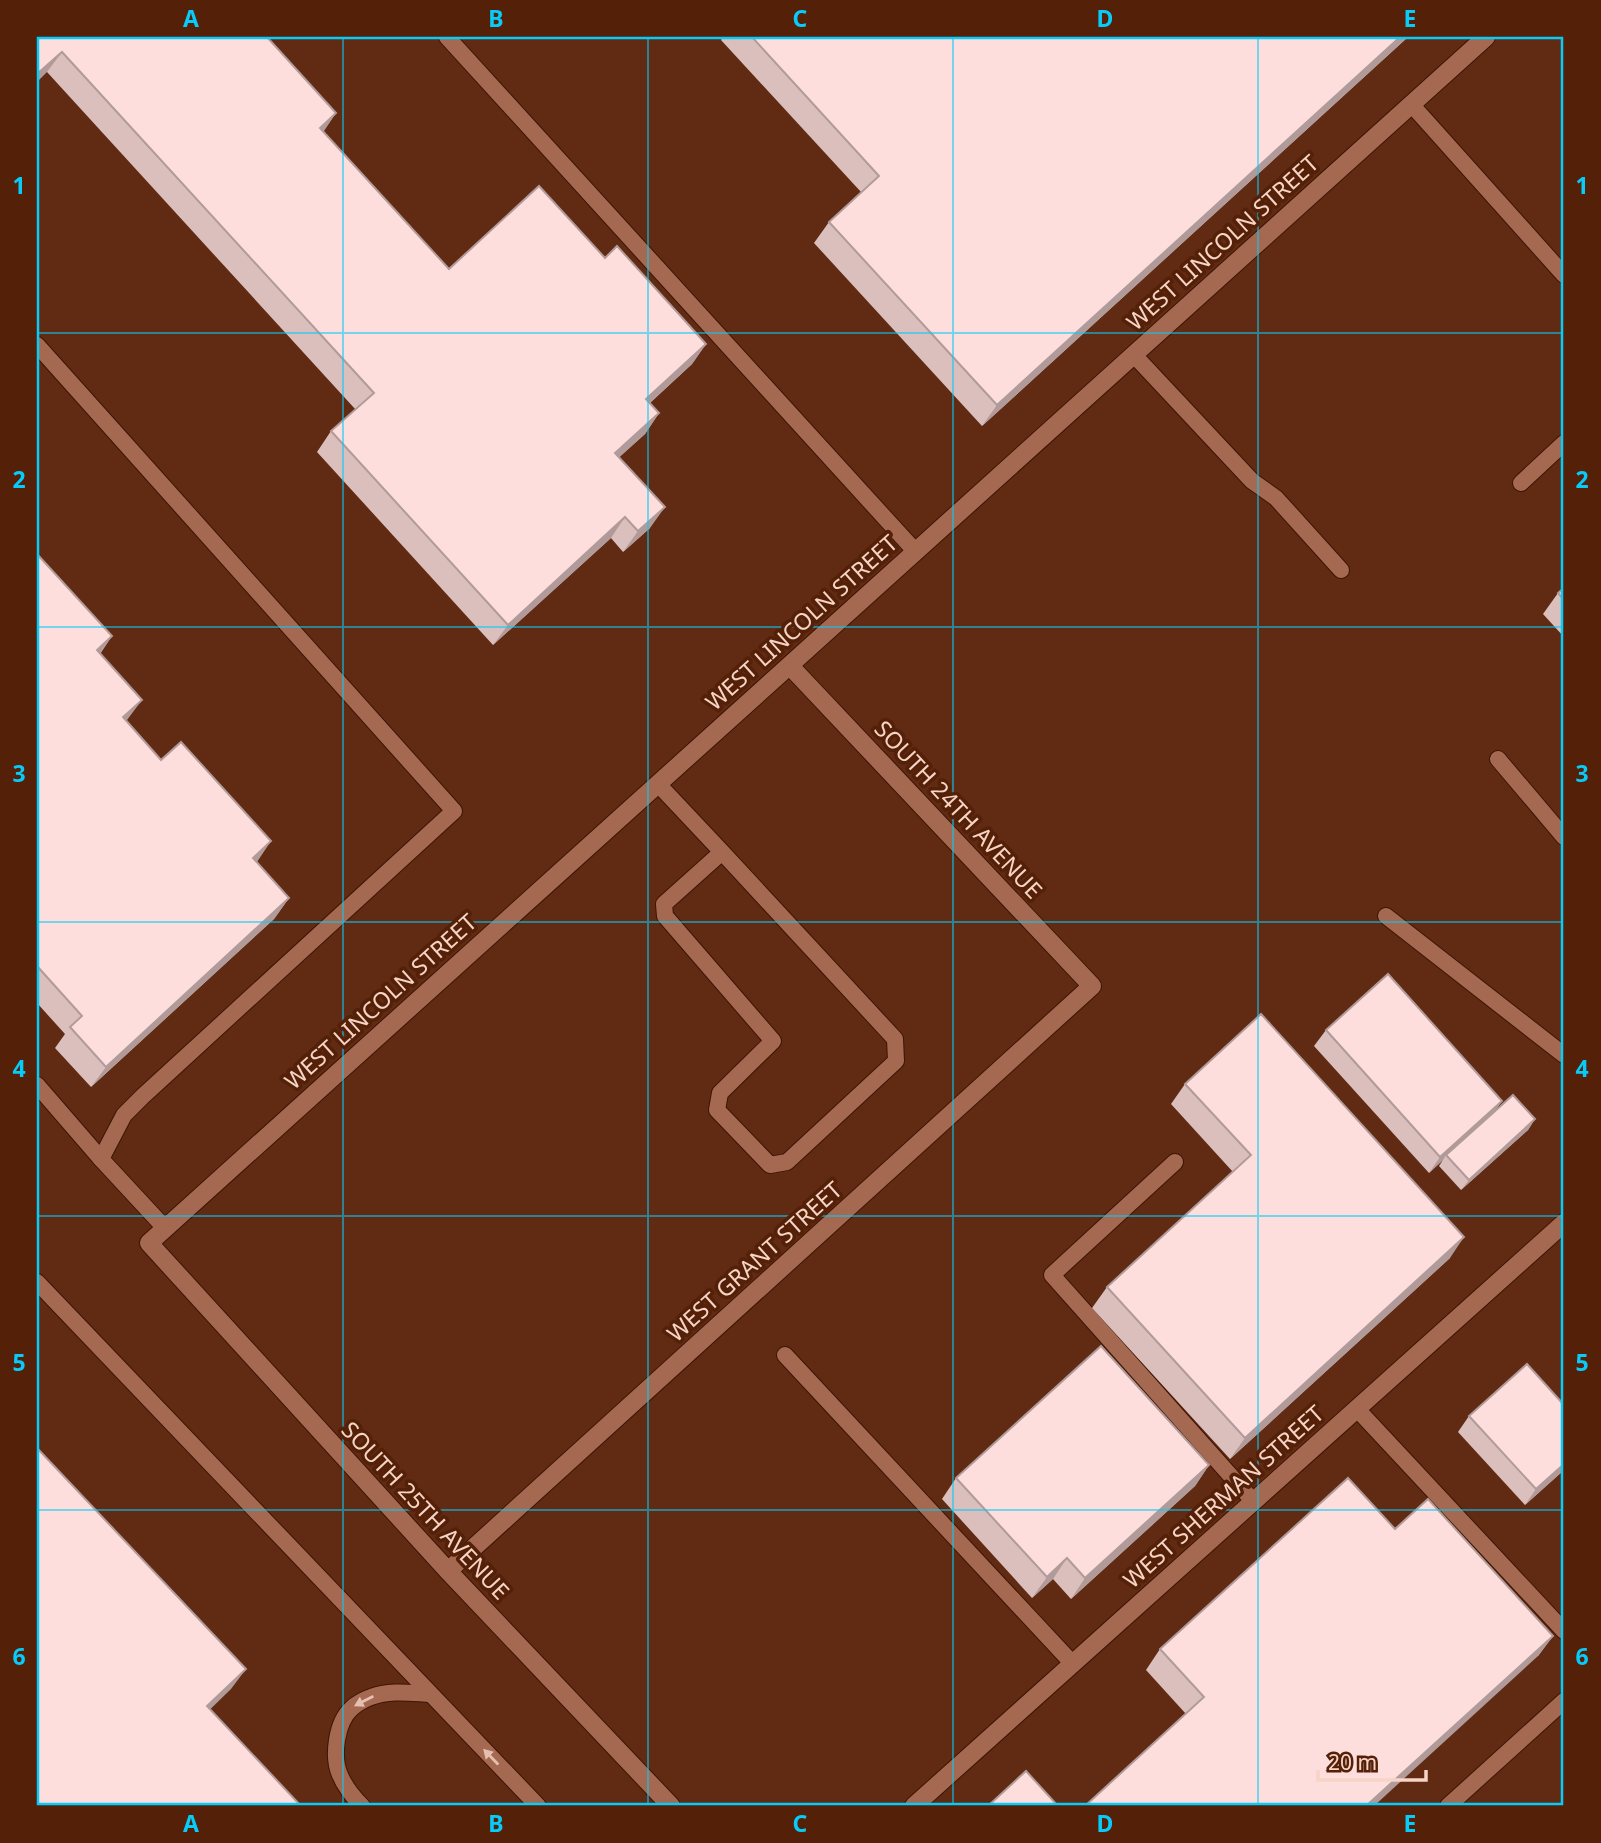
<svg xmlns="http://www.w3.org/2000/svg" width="1601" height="1843" font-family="'Noto Sans',sans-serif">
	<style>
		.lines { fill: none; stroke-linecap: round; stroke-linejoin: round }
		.service-casing { stroke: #3d1504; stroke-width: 18 }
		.minor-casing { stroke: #3d1504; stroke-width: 20 }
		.service { stroke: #a56951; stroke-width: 16 }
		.minor { stroke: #a56951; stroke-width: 18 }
		.wall { fill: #dabfbd }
		.shaded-wall { fill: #b19b9a }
		.building { fill: #fddedc; stroke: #b19b9a; stroke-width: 2 }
		.oneway { fill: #e6bfaf }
		.grid { fill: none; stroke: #07cbf9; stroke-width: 2; stroke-opacity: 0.55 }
		.labels { text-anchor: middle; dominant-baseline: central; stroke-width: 7; stroke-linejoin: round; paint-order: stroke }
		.street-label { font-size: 23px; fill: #f6d4c6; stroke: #542007 }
		.neatline { fill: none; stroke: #07cbf9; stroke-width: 2.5 }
		.grid-label { font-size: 23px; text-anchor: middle; font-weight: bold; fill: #07cbf9 }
	</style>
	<rect width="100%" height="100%" fill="#602a13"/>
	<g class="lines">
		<!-- service casing -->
		<g class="service-casing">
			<g id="service">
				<polyline points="447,37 916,552"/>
				<polyline points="1411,104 1564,275"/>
				<polyline points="37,345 454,811 143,1096 124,1115 101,1159 164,1227"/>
				<polyline points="1134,355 1252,481 1276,498 1341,570"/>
				<polyline points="1521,483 1564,443"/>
				<polyline points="1498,759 1564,837"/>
				<polyline points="658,784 722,852 895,1039 896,1061 787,1162 770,1165 717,1110 720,1093 773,1041 665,916 664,904 722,852"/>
				<polyline points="1386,916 1564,1055"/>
				<polyline points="37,1085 101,1159"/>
				<polyline points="1175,1162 1052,1275 1254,1502"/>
				<polyline points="37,1282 538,1806"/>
				<polyline points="785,1355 1073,1664"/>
				<polyline points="1357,1409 1564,1631"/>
				<path d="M362 1806C353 1797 345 1787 340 1775 332 1757 336 1722 352 1708 356 1704 365 1699 371 1697 390 1690 410 1693 430 1694"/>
				<polyline points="1448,1806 1564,1701"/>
			</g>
		</g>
		<!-- minor casing -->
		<g class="minor-casing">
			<g id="minor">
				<polyline points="448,1571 1092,986 790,666"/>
				<polyline points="671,1806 448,1571 149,1243 1486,37"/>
				<polyline points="914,1806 1564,1223"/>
			</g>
		</g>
		<!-- service -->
		<use href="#service" class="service"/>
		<!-- minor -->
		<use href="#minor" class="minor"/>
	</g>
	<!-- wall -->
	<g class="wall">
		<polygon points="37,37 336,113 323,131 449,269 605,258 706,344 692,364 650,403 659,413 645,434 619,457 650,528 623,552 611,538 493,645 317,452 331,431 356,410 47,72"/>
		<polygon points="723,37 1408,37 982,426 814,243 829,222 861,192 721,40"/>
		<polygon points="37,554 112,636 100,654 126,721 289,898 274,919 91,1087 55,1048 65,1034 37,1003"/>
		<polygon points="1564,588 1564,637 1543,614 1558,593"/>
		<polygon points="1326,1030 1502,1101 1494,1112 1535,1119 1528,1130 1461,1190 1439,1166 1443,1160 1429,1173 1314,1046"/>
		<polygon points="1185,1084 1450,1258 1230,1459 1092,1308 1107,1287 1233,1172 1171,1104"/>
		<polygon points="1564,1405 1564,1470 1525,1505 1458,1432 1469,1416"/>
		<polygon points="1209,1465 1195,1486 1071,1599 1053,1579 1032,1598 942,1499 956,1478"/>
		<polygon points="1395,1529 1553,1636 1538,1656 1186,1714 1146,1670 1160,1649"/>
	</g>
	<!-- shaded-wall -->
	<g class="shaded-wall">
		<polygon points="1400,37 1408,37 982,426 997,405"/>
		<polygon points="62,52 47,72 37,82 37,74"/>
		<polygon points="336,113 322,134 320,128"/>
		<polygon points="706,344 692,364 632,419 646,399"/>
		<polygon points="659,413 645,434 601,474 615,453"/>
		<polygon points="665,507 650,528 623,552 638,531"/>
		<polygon points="625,517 611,538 493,645 508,625"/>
		<polygon points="112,636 97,657 97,650"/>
		<polygon points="142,700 127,720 108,738 123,717"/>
		<polygon points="271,841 257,862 238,879 253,858"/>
		<polygon points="289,898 274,919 91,1087 106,1067"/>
		<polygon points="1502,1101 1491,1116 1446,1155 1443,1160 1429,1173 1440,1157"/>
		<polygon points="1535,1119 1528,1130 1461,1190 1469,1180"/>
		<polygon points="1464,1237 1450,1258 1230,1459 1245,1438"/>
		<polygon points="1564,1464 1564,1470 1525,1505 1536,1489"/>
		<polygon points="1209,1465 1195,1486 1071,1599 1085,1578"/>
		<polygon points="1067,1558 1053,1579 1032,1598 1047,1577"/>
		<polygon points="1553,1636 1538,1656 1374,1806 1366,1806"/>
		<polygon points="246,1669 231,1689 192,1727 207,1706"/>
	</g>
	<!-- building -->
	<g class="building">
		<polygon points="37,37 267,37 336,113 320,128 449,269 539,186 605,258 617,246 706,344 646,399 659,413 615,453 665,507 638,531 625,517 508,625 331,431 374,393 62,52 37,74"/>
		<polygon points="752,37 1400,37 997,405 829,222 879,176"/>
		<polygon points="37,554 112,636 97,650 142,700 123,717 161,760 181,742 271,841 253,858 289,898 106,1067 70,1027 82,1016 37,966"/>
		<polygon points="1564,588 1564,600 1558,593"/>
		<polygon points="1388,974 1502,1101 1440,1157 1326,1030"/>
		<polygon points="1261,1014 1464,1237 1245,1438 1107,1287 1251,1155 1185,1084"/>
		<polygon points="1513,1095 1535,1119 1469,1180 1446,1155"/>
		<polygon points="1101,1346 1209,1465 1085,1578 1067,1558 1047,1577 956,1478"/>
		<polygon points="1527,1364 1564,1405 1564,1464 1536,1489 1469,1416"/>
		<polygon points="37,1448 246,1669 207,1706 301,1806 37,1806"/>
		<polygon points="1348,1478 1395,1529 1428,1499 1553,1636 1366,1806 1085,1806 1204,1697 1160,1649"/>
		<polygon points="1026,1771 1058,1806 988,1806"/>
	</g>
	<!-- one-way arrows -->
	<defs><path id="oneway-solid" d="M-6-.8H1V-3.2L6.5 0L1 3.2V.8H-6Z" transform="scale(1.75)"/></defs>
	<g class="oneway">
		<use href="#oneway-solid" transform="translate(364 1701) rotate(153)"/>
		<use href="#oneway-solid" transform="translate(491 1757) rotate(-134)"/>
	</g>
	<!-- grid -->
	<path class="grid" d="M343 37V1806M648 37V1806M953 37V1806M1258 37V1806M37 333H1564M37 627H1564M37 922H1564M37 1216H1564M37 1510H1564"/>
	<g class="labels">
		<!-- street labels -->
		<g class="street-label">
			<text transform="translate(1222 242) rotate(-42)">WEST LINCOLN STREET</text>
			<text transform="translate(801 622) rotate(-42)">WEST LINCOLN STREET</text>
			<text transform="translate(959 809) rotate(47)">SOUTH 24TH AVENUE</text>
			<text transform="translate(380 1001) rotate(-42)">WEST LINCOLN STREET</text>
			<text transform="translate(754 1261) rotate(-42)">WEST GRANT STREET</text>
			<text transform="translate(1223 1496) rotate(-42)">WEST SHERMAN STREET</text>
			<text transform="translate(426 1510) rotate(47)">SOUTH 25TH AVENUE</text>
		</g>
	</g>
	<!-- border -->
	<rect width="1601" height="1843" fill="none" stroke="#542007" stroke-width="77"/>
	<!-- scale -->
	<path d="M1318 1770v10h108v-10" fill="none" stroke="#f6d4c6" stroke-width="3.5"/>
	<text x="1328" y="1770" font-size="21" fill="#f6d4c6" stroke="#542007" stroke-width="5" paint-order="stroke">20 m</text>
	<rect x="38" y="38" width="1524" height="1766" class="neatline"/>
	<g class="grid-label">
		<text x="191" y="27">A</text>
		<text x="496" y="27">B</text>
		<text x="800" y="27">C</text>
		<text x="1105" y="27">D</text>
		<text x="1410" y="27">E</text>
		<text x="19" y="194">1</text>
		<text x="1582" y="194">1</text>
		<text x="19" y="488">2</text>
		<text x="1582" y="488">2</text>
		<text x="19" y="782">3</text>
		<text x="1582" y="782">3</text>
		<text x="19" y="1077">4</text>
		<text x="1582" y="1077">4</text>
		<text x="19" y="1371">5</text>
		<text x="1582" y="1371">5</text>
		<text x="19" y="1665">6</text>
		<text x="1582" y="1665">6</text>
		<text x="191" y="1832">A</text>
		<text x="496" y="1832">B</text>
		<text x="800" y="1832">C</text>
		<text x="1105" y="1832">D</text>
		<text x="1410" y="1832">E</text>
	</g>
</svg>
